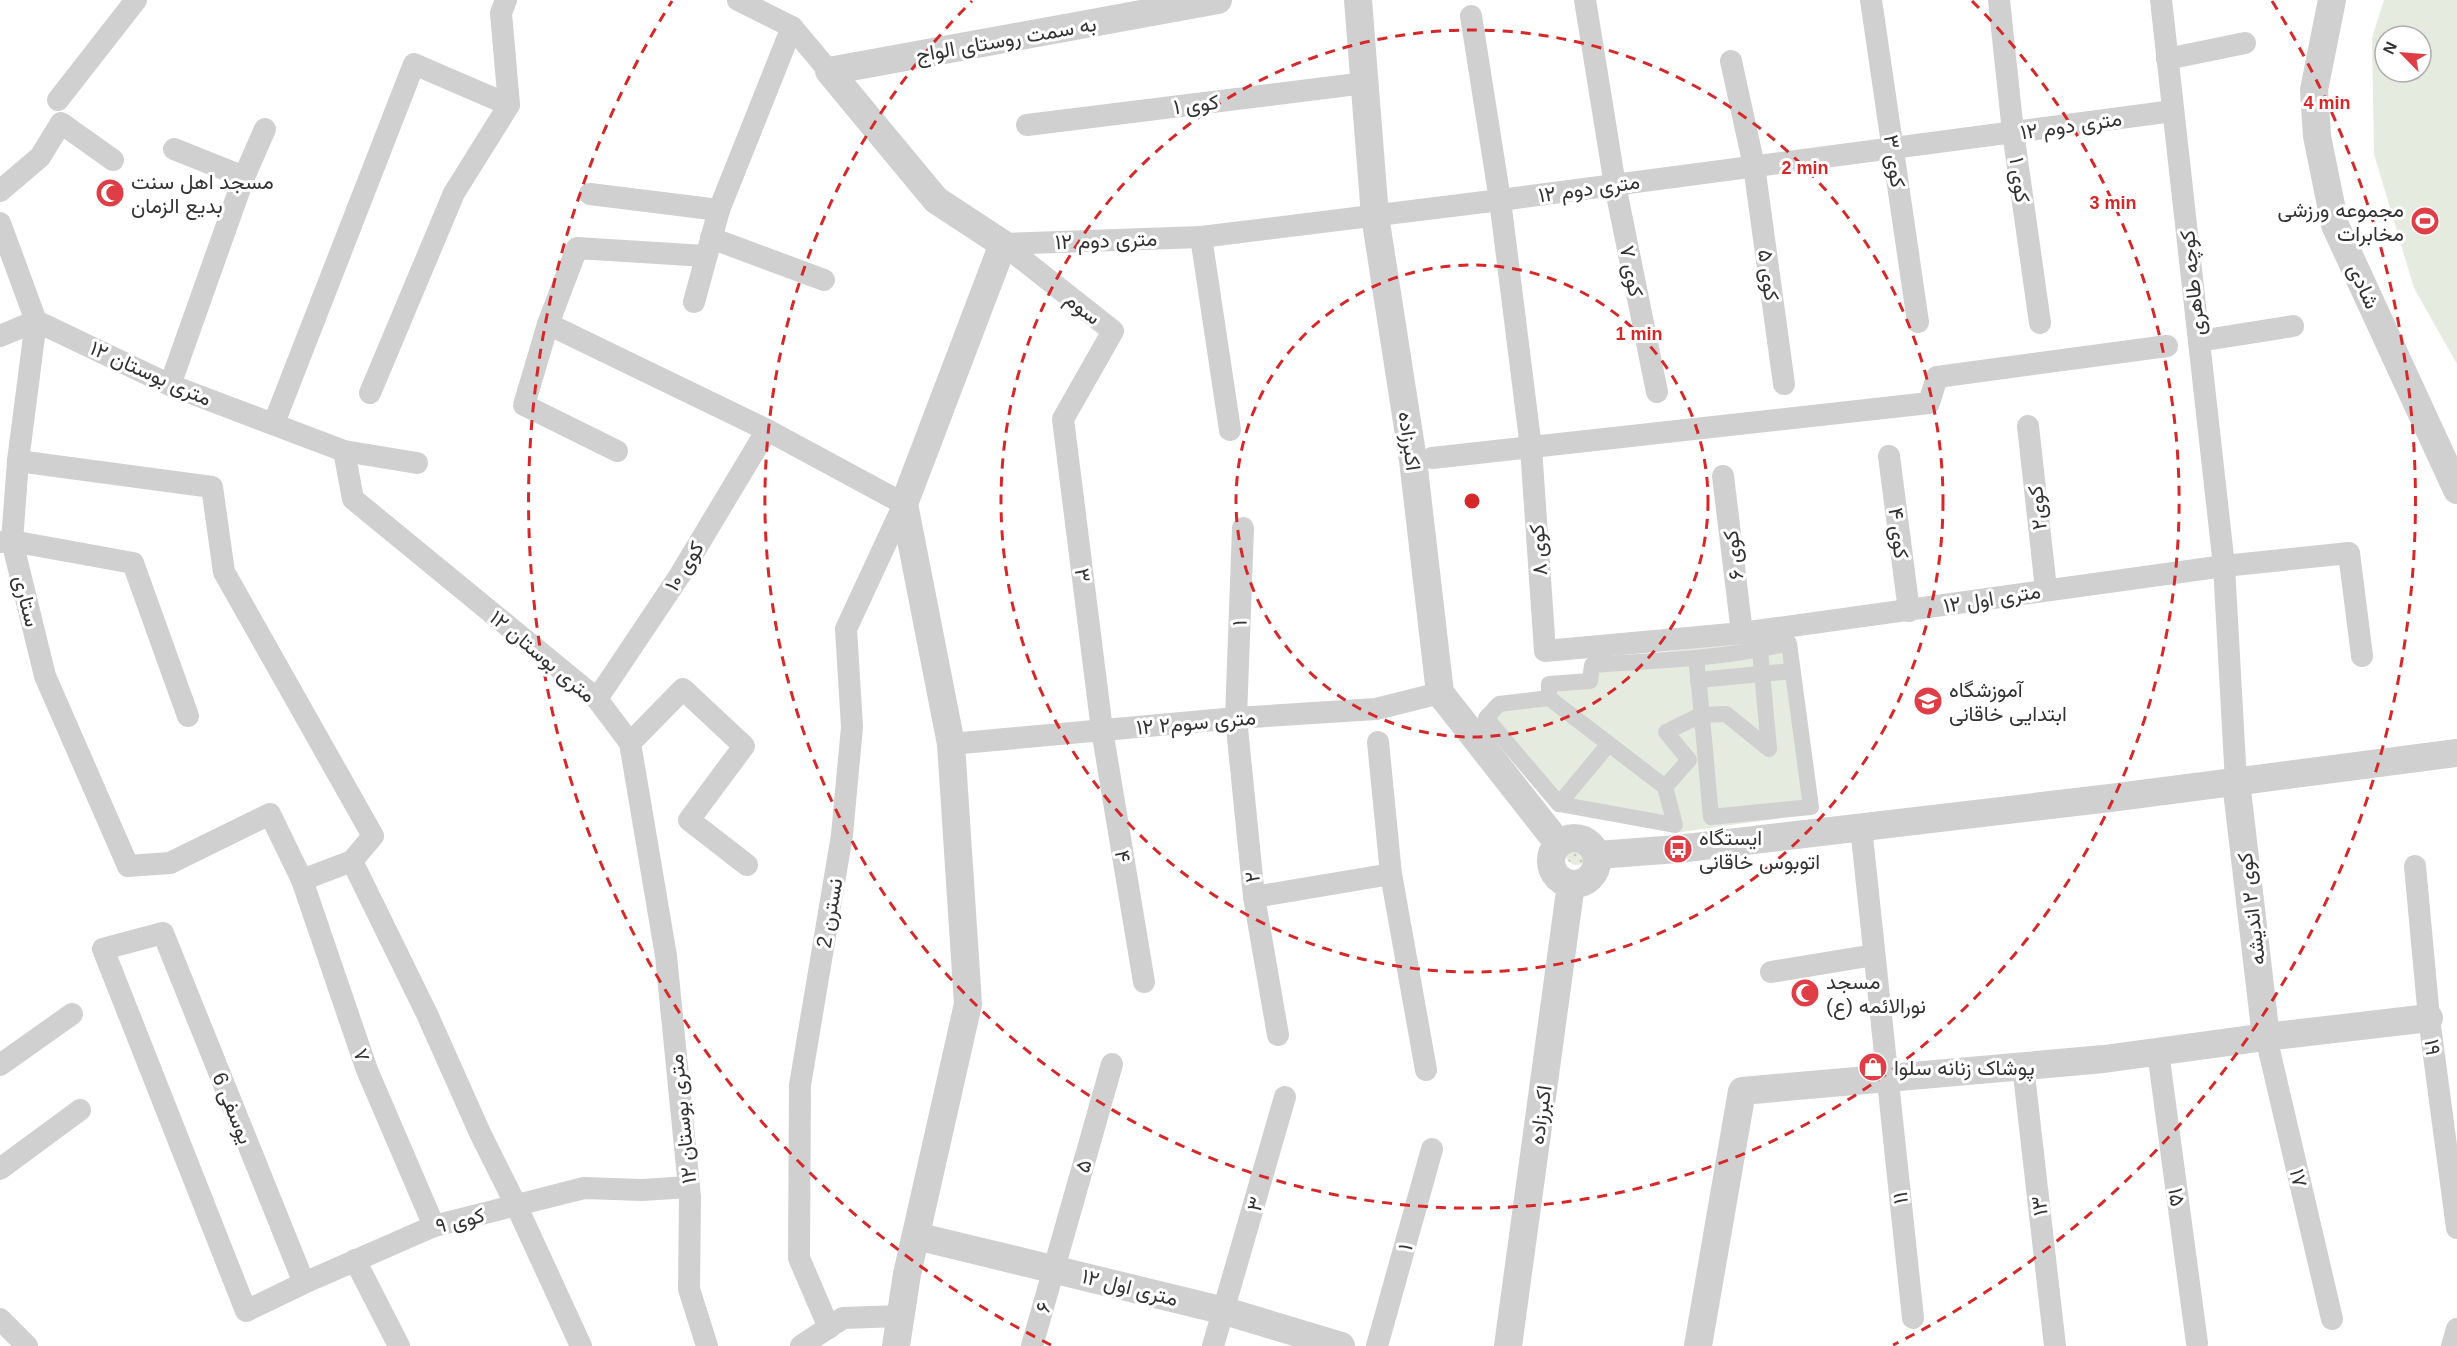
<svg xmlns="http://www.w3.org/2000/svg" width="2457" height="1346" font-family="Arial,Vazirmatn,sans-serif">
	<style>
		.grass { fill: url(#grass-dots) }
		.park { fill: #e5ebdf; fill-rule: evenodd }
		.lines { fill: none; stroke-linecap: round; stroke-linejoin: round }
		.pedestrian { stroke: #d0d0d0; stroke-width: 16 }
		.minor { stroke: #d0d0d0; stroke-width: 22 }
		.tertiary { stroke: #d0d0d0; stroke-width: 28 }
		.ring { fill: none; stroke: #d62828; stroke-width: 3; stroke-dasharray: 10 8 }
		.labels { text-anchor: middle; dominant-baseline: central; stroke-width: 6; stroke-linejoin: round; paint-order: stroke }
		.street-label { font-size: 21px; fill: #333; stroke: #fff }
		.poi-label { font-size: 21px; fill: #333; stroke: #fff; text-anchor: start }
		.centre { fill: #d62828; stroke: #fff; stroke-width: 3 }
		.ring-label { font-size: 18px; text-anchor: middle; font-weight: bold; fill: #d62828; stroke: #fff; stroke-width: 6; stroke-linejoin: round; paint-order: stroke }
	</style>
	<defs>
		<pattern id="grass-dots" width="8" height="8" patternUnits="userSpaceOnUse" patternTransform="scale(1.5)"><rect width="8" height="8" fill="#e5ebdf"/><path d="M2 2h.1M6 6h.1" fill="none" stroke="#c5cac0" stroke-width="1.8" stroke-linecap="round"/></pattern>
	</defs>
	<rect width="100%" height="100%" fill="#fff"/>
	<!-- grass -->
	<circle class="grass" cx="1577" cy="854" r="11"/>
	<!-- park -->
	<g class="park">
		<path d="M2384 0H2457V364L2414 288 2374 154 2372 38ZM2385 36H2421V72H2385Z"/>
		<polygon points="1794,636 1817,813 1674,833 1553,809 1477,718 1501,696 1542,693 1584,674 1587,661"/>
	</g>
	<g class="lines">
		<!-- pedestrian -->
		<g class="pedestrian">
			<path d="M1696 658C1702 711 1706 764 1711 817L1811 807 1789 643C1725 659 1658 660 1592 665L1590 681 1549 684V698L1665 787 1689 760 1666 732 1701 715 1726 714 1769 749 1760 650"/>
			<polyline points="1698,680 1792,671"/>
			<polyline points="1549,698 1499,704 1486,718 1559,804 1608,745"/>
			<polyline points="1559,804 1675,825 1665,787"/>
		</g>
		<!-- minor -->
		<g class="minor">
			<polyline points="738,0 792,27 829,71"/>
			<polyline points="1585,0 1615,185 1657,392"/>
			<polyline points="1871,0 1918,322"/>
			<polyline points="1999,0 2013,132 2040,323"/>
			<polyline points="2161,0 2224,566 2236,782"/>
			<polyline points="1471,16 1500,200 1531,448 1545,651 1742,633 2224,566 2349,553 2362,656"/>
			<polyline points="2167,59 2245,43"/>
			<polyline points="1731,61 1754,166 1784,384"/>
			<polyline points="58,100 136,0"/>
			<polyline points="1027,125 1365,83"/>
			<polyline points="174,149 244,177"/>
			<polyline points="0,191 40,157 61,123 113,160"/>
			<polyline points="590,194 719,210"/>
			<polyline points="0,223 36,321 170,385 344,451 353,499 597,699 630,743 666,956 690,1197 689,1289 707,1346"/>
			<polyline points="1201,237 1230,430"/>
			<polyline points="711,238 824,280"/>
			<polyline points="1003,244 1201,237 1500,200 2173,111"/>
			<polyline points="1003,244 1113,331 1063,419 1102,730 1144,982"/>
			<polyline points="705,256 577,248 548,324 767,430 904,504 846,629 852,727 842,835 800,1085 799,1258 829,1328"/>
			<polyline points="694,302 719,210 792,27"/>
			<polyline points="36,321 18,461 12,541 45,676 128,866 170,863 270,814 302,880 367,1070 434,1226"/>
			<polyline points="548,324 524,405 617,451"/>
			<polyline points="0,336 36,321"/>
			<polyline points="2199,341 2293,326"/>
			<polyline points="170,385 244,177 265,129"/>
			<polyline points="370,393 454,193 509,105"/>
			<polyline points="274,423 414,64 509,105 501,13 506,0"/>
			<polyline points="2028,426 2046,589"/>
			<polyline points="344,451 417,463"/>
			<polyline points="1889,456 1909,611"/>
			<polyline points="1432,458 1929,403 1937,377 2167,346"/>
			<polyline points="18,461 212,487 224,572 373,836 352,861 427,1014 480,1133 517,1207 581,1346"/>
			<polyline points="1723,476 1742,633"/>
			<polyline points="1243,528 1236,718 1254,897 1278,1035"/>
			<polyline points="0,542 12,541 133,563 188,716"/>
			<polyline points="597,699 680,575 767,430"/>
			<polyline points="1378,742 1391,874 1426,1070"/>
			<polyline points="630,743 683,689 744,746 689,820 747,865"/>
			<polyline points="951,744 1236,718 1376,709 1440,693"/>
			<polyline points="1861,827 1913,1318"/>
			<polyline points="2415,866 2429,1018 2457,1228"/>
			<polyline points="302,880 352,861"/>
			<polyline points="1254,897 1391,874"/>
			<polyline points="1771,972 1874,955"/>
			<polyline points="2266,1037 2332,1319"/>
			<polyline points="2158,1052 2197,1343"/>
			<polyline points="0,1065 72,1014"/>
			<polyline points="2023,1066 2055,1346"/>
			<polyline points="0,1169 80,1110"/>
			<polyline points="355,1260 399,1346"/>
			<polyline points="304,1283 163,933 103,949 246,1311 304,1283 434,1226 584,1188 642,1190 689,1187"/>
			<polyline points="0,1319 27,1346"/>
			<polyline points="801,1346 843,1318 900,1316"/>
			<polyline points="1032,1346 1112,1064"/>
			<polyline points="1213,1346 1285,1097"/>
			<polyline points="1377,1346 1432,1149"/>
			<polyline points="2452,1346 2457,1329"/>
		</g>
		<!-- tertiary -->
		<g class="tertiary">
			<polyline points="1358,0 1375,216 1413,460 1440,693 1558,843"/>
			<polyline points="2332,0 2314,90 2317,136 2335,225 2457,490"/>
			<polyline points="2236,782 2266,1037"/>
			<circle cx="1574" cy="861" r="23"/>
			<polyline points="1597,855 1678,849 2110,798 2457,753"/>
			<polyline points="916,1236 1225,1311 1341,1346"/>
			<polyline points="896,1346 907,1274 968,1004 951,744 904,504 1003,244 936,200 829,71 1218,0"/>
			<polyline points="1508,1346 1571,884"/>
			<polyline points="1698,1346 1742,1091 2104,1059 2266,1037 2429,1018"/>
		</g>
	</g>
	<!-- distance rings -->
	<g class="ring">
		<circle cx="1472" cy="501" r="236"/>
		<circle cx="1472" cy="501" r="471"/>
		<path d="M1972 1A707 707 0 1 1 972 1"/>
		<path d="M1051 1345A943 943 0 0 1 672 1M2272 1A943 943 0 0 1 1893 1345"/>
	</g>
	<!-- icons -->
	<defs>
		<g id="mosque-disc" transform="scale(1.5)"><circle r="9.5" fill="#e03e47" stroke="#fff"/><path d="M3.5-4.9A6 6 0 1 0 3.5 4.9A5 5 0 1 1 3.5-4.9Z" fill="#fff"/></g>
		<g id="stadium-disc" transform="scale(1.5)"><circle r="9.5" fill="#e03e47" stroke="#fff"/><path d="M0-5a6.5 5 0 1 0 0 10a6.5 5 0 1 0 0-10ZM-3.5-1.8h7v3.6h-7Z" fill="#fff"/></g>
		<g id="school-disc" transform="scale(1.5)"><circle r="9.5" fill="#e03e47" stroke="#fff"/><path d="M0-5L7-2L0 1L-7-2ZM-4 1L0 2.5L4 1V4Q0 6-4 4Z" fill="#fff"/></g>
		<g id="bus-disc" transform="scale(1.5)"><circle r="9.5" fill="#e03e47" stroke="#fff"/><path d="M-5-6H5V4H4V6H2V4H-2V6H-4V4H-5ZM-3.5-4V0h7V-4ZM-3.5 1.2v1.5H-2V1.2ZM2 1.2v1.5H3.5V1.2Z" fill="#fff"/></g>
		<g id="shop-disc" transform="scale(1.5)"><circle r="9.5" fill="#e03e47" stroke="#fff"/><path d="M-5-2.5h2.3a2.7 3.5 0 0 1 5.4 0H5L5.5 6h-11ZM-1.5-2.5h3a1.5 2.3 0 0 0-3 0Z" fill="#fff"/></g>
	</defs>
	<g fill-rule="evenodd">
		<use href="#mosque-disc" x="110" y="193"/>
		<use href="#stadium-disc" x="2425" y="221"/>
		<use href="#school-disc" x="1928" y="701"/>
		<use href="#bus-disc" x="1678" y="849"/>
		<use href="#mosque-disc" x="1805" y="993"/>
		<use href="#shop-disc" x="1873" y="1067"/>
	</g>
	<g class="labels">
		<!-- street labels -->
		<g class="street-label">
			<text transform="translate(1006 39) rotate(-10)">به سمت روستای الواج</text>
			<text transform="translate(1196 104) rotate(-7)">کوی ۱</text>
			<text transform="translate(2071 125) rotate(-8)">۱۲ متری دوم</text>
			<text transform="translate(1895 161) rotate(82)">کوی ۳</text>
			<text transform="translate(2020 180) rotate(82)">کوی ۱</text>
			<text transform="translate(1589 188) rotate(-8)">۱۲ متری دوم</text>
			<text transform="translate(1106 240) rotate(-2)">۱۲ متری دوم</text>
			<text transform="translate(1632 271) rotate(79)">کوی ۷</text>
			<text transform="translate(1769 275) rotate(82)">کوی ۵</text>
			<text transform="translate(2192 283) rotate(-96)">کوچه طاهری</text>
			<text transform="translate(2364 286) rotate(65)">شادی</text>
			<text transform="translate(1083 308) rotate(38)">سوم</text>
			<text transform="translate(151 373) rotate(24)">۱۲ متری بوستان</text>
			<text transform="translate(1410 441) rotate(82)">اکبرزاده</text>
			<text transform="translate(2037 508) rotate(-96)">کوی۲</text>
			<text transform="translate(1899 533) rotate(83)">کوی ۴</text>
			<text transform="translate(1538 550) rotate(-94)">کوی ۸</text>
			<text transform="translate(1733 555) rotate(-97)">کوی ۶</text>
			<text transform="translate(684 566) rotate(-58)">کوی ۱۰</text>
			<text transform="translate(1083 575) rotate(83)">۳</text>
			<text transform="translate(1992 598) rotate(-9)">۱۲ متری اول</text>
			<text transform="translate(27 601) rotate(76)">ستاری</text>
			<text transform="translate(1239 623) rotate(-88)">۱</text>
			<text transform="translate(543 656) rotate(40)">۱۲ متری بوستان</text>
			<text transform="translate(1196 722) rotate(-5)">۱۲ متری سوم۲</text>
			<text transform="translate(1123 856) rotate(81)">۴</text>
			<text transform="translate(1252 877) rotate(-96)">۲</text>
			<text transform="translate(2251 909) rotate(-97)">کوی ۲ اندیشه</text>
			<text transform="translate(829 913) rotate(-80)">نسترن 2</text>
			<text transform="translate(2433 1047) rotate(83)">۱۹</text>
			<text transform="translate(362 1055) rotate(71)">۷</text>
			<text transform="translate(233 1108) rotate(68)">یوسفی 6</text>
			<text transform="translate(1540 1115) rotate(-82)">اکبرزاده</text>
			<text transform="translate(682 1119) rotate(-96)">۱۲ متری بوستان</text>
			<text transform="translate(1083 1166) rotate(-74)">۵</text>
			<text transform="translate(2299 1178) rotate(77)">۱۷</text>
			<text transform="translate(2177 1197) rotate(82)">۱۵</text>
			<text transform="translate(1900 1198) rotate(-96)">۱۱</text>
			<text transform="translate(1255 1204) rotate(-74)">۳</text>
			<text transform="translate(2039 1206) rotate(-97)">۱۳</text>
			<text transform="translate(460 1220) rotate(-14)">کوی ۹</text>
			<text transform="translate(1405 1247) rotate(-74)">۱</text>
			<text transform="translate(1130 1287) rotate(14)">۱۲ متری اول</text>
			<text transform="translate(1043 1307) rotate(-74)">۶</text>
		</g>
		<!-- poi labels -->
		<g class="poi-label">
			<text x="131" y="181">مسجد اهل سنت<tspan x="131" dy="24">بدیع الزمان</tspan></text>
			<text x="2404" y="209" text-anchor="end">مجموعه ورزشی<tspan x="2404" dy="24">مخابرات</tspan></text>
			<text x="1949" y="689">آموزشگاه<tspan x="1949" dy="24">ابتدایی خاقانی</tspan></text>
			<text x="1699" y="837">ایستگاه<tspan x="1699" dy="24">اتوبوس خاقانی</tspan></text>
			<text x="1826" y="981">مسجد<tspan x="1826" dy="24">نورالائمه (ع)</tspan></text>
			<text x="1894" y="1067">پوشاک زنانه سلوا</text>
		</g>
	</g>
	<circle cx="1472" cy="501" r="9" class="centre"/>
	<g class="ring-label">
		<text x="2327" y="109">4 min</text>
		<text x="1805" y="174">2 min</text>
		<text x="2113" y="209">3 min</text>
		<text x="1639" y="340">1 min</text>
	</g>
	<!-- north arrow -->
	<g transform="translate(2403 54) rotate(295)"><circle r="28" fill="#ffffff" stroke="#adadad" stroke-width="1.5"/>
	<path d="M0-4.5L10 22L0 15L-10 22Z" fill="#e03e47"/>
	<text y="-9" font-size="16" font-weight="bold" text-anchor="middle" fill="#333333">N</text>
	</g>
</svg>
